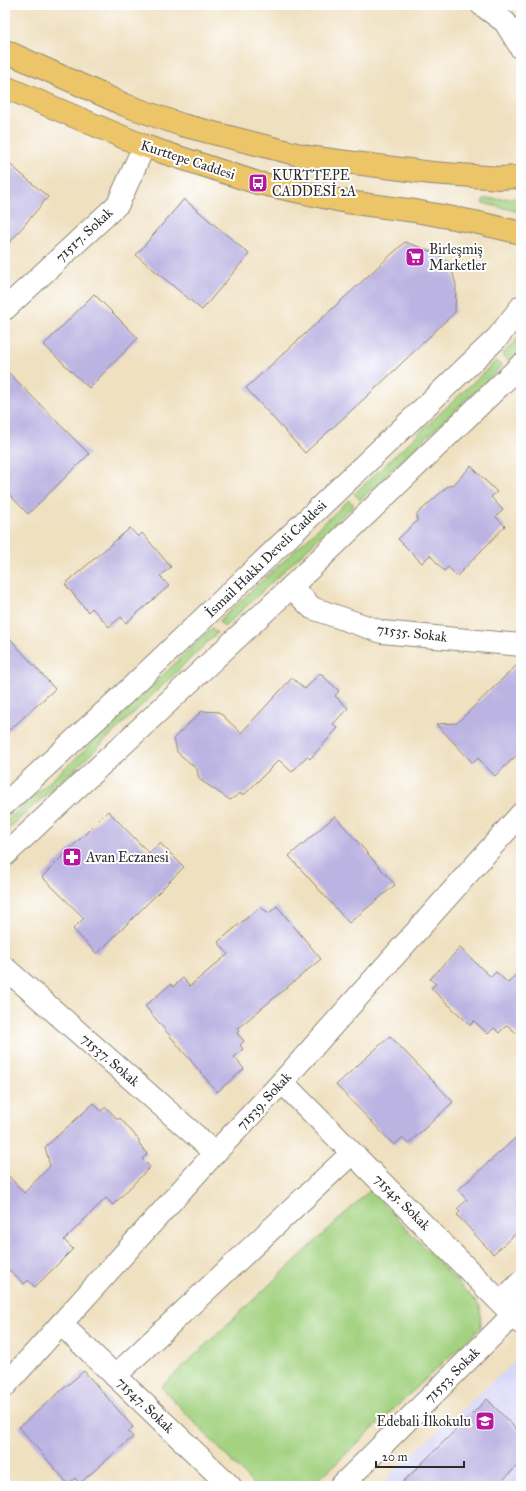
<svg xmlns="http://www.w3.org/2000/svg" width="526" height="1491" font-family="'IM FELL Great Primer',serif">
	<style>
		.built { fill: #d7d7f8 }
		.green { fill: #a3d280; stroke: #677e56 }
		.building { fill: #bbb3e2 }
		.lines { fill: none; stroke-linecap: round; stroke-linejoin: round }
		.minor-casing { stroke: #8d8676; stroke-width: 24 }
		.major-casing { stroke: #8d8676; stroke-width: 24 }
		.minor { stroke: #fff; stroke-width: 22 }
		.major { stroke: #edc569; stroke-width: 22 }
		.labels { text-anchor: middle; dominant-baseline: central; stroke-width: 4; stroke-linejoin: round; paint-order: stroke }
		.street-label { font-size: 14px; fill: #2b2b2b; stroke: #fff }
		.poi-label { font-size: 14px; fill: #2b2b2b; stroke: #fff; text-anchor: start }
	</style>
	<rect width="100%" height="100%" fill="#fff"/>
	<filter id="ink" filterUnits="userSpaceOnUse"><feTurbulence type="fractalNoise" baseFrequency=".025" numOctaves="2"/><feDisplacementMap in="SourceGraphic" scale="8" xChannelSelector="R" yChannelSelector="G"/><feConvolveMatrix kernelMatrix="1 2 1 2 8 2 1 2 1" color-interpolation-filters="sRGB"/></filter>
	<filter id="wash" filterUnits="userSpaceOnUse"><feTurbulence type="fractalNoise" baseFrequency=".012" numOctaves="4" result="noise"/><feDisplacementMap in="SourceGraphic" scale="16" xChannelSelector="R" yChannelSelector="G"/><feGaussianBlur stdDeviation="0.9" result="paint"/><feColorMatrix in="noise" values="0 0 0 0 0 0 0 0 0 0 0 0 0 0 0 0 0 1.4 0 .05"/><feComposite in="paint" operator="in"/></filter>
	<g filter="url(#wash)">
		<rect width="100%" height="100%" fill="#efe0c0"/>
		<!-- built -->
		<polygon class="built" points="521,1356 521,1486 378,1486"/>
		<!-- green -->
		<g class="green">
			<polygon points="521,198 521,212 482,203 484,199"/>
			<polygon points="521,335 521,348 508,361 502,355"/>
			<polygon points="496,361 502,366 360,500 354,494"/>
			<polygon points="349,500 354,505 224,627 219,621"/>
			<polygon points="212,628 217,633 90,755 5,832 5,822 86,749"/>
			<polygon points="370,1190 480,1306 481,1327 312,1486 255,1486 161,1387"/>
		</g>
		<g id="blocks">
			<!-- building -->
			<g class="building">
				<polygon points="5,160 48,197 5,248"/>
				<polygon points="184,199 249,254 202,310 136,255"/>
				<polygon points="405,242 433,252 450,263 456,285 455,312 377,387 305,453 246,388"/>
				<polygon points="94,294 138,338 89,388 44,345"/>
				<polygon points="5,369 89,454 28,514 5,490"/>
				<polygon points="471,466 497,492 491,497 503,510 496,517 505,526 457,576 448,567 444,571 430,555 422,563 398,539 417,521 417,514 448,486 452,486"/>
				<polygon points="130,528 138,537 142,533 171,567 160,576 169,586 126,623 121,617 109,627 92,608 88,612 65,584"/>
				<polygon points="5,633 55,689 5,734"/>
				<polygon points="521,661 521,751 495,776 478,758 473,763 436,724 457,723"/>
				<polygon points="320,673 339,691 335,696 348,708 333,724 338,728 310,759 307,756 292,772 279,760 245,794 239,794 230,800 199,779 197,769 177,752 174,738 202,711 219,712 241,733 292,678 305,689"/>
				<polygon points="108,811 149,853 160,843 184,867 97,954 73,929 84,918 42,877"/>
				<polygon points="335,816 395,885 349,923 289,856"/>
				<polygon points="277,906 321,959 238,1028 240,1030 237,1033 244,1041 240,1045 243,1049 234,1057 244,1069 217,1092 145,1006 171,984 173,987 183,978 190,986 228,954 218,942 260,907 269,913"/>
				<polygon points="460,948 491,977 496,972 508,983 521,970 521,1037 507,1025 499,1033 494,1028 488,1034 474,1021 470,1025 431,988 436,984 430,979"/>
				<polygon points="390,1036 453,1102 408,1144 402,1138 394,1145 336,1085"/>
				<polygon points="94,1103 101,1111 106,1107 118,1120 120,1118 139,1140 139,1144 147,1154 142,1159 150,1167 113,1205 106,1198 64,1240 73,1249 35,1287 28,1280 24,1284 5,1266 5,1172 24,1193 50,1166 45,1147"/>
				<polygon points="521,1133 521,1229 493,1254 457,1215 460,1212 457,1209 467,1200 458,1190"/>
				<polygon points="84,1371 133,1427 128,1431 133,1437 79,1484 75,1478 68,1484 19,1427"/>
				<polygon points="487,1399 521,1434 521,1462 497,1486 399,1486"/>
			</g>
		</g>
	</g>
	<g filter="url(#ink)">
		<use href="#blocks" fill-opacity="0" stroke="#8d8676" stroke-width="1"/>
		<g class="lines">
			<!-- minor casing -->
			<g class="minor-casing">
				<g id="minor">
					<polyline points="482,5 505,22 521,48"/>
					<polyline points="5,309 118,204 144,146"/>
					<polyline points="291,587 312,608 382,632 521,645"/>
					<polyline points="5,804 124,694 498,337 521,307"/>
					<polyline points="5,855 291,587 521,365"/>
					<polyline points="5,968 204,1143 214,1154"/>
					<polyline points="282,1082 521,1323"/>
					<polyline points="501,1302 521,1282"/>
					<polyline points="61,1324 230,1486"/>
					<polyline points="115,1376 352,1153"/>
					<polyline points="5,1386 214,1154 282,1082 521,814"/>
					<polyline points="341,1486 513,1315"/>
				</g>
			</g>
			<!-- major casing -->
			<g class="major-casing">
				<g id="major">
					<polyline points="5,51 125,105 182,125 308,157 432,173 500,178 521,177"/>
					<polyline points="5,87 144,146 258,183 347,202 415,211 475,222 521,233"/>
				</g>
			</g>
			<!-- minor -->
			<use href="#minor" class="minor"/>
			<!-- major -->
			<use href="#major" class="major"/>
		</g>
	</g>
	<!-- icons -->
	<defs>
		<g id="bus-square" transform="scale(1)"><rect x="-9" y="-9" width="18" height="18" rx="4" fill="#b5179e" stroke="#fff"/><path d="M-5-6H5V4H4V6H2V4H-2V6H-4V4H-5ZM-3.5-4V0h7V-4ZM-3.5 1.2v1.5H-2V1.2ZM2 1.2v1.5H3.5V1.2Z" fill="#fff"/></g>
		<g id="supermarket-square" transform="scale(1)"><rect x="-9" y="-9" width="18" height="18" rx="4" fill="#b5179e" stroke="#fff"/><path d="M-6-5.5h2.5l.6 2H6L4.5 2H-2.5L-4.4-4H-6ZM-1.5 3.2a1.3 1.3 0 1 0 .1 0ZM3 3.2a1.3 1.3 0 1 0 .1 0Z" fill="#fff"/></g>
		<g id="pharmacy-square" transform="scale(1)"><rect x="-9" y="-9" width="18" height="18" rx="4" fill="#b5179e" stroke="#fff"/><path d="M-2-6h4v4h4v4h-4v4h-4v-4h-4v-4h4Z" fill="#fff"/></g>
		<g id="school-square" transform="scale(1)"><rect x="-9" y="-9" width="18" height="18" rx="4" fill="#b5179e" stroke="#fff"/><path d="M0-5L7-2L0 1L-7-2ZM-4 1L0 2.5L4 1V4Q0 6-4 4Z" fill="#fff"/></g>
	</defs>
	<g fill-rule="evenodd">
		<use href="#bus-square" x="258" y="183"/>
		<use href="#supermarket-square" x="415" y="257"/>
		<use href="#pharmacy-square" x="72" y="857"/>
		<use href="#school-square" x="485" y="1421"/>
	</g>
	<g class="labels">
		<!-- street labels -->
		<g class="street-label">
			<text transform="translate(188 160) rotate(18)">Kurttepe Caddesi</text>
			<text transform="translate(84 235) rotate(-43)">71517. Sokak</text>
			<text transform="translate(266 559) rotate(-44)">İsmail Hakkı Develi Caddesi</text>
			<text transform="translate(412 633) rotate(7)">71535. Sokak</text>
			<text transform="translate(110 1060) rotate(41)">71537. Sokak</text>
			<text transform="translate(264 1101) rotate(-47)">71539. Sokak</text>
			<text transform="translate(402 1202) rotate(45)">71545. Sokak</text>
			<text transform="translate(452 1375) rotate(-45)">71553. Sokak</text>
			<text transform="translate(145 1405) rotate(44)">71547. Sokak</text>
		</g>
		<!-- poi labels -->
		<g class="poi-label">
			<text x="272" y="175">KURTTEPE<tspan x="272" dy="16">CADDESİ 2A</tspan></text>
			<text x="429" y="249">Birleşmiş<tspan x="429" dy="16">Marketler</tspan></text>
			<text x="86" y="857">Avan Eczanesi</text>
			<text x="471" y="1421" text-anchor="end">Edebali İlkokulu</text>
		</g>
	</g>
	<!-- margin -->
	<rect width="526" height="1491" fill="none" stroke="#fff" stroke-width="20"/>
	<!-- scale -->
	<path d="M376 1461v6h88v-6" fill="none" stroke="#2b2b2b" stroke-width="2"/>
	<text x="382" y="1461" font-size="12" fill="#2b2b2b" stroke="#ffffff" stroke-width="3" paint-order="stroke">20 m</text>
</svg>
